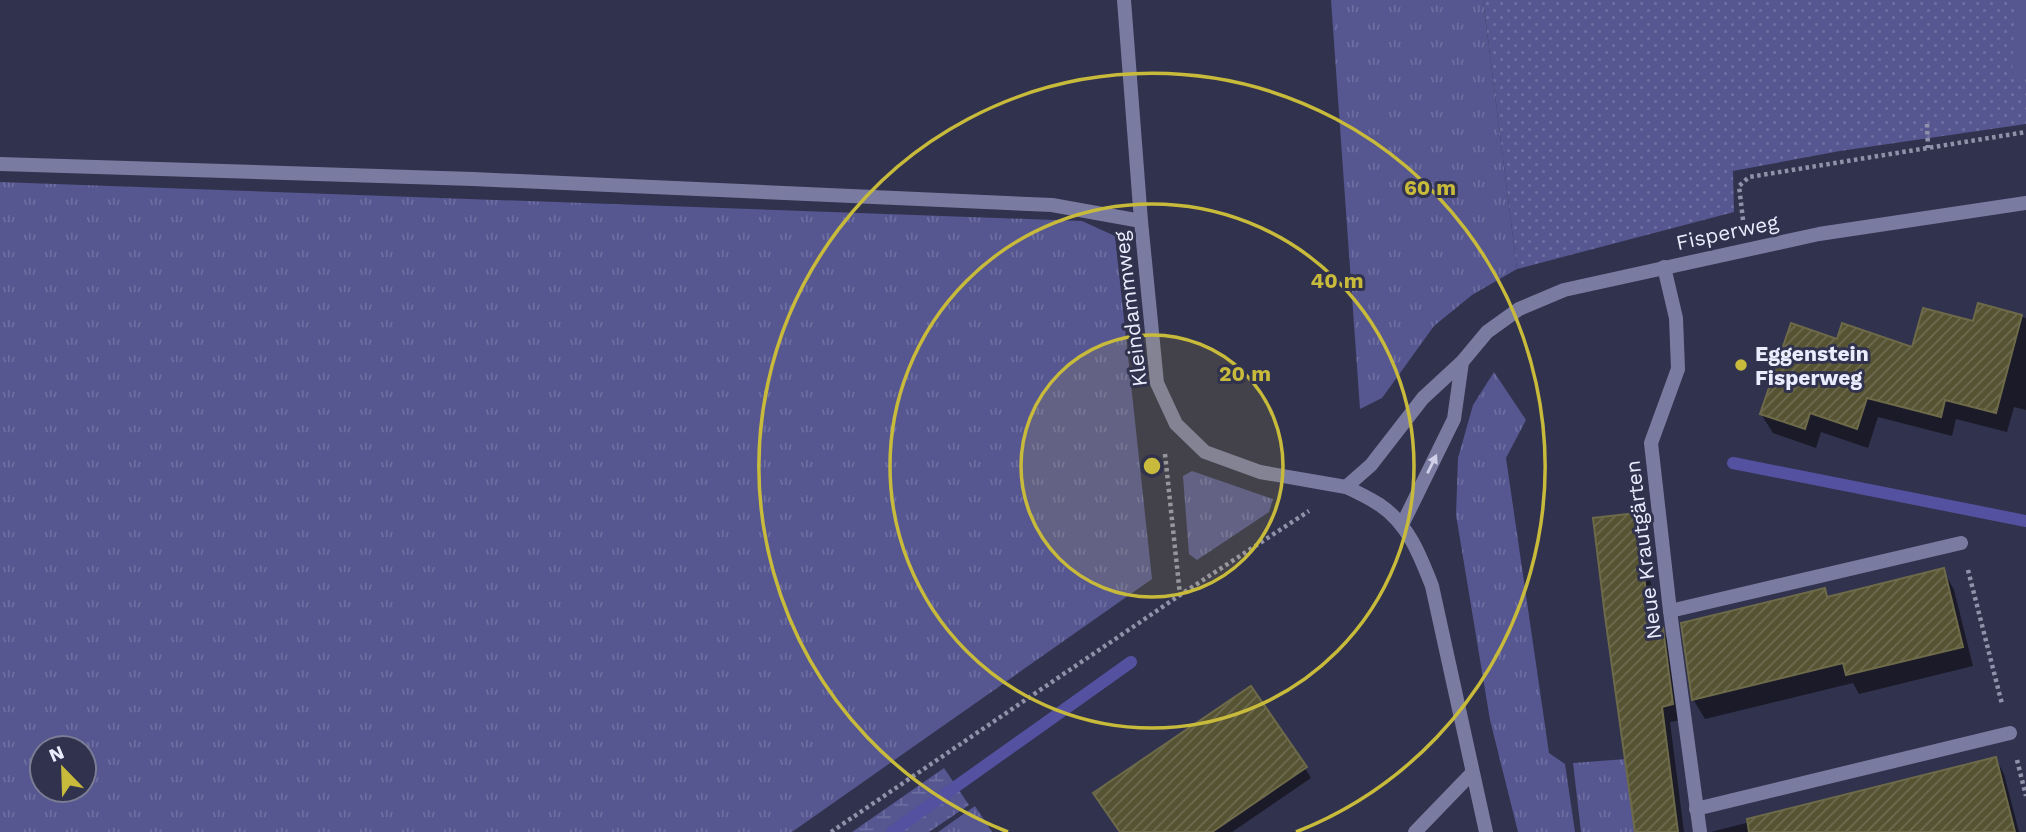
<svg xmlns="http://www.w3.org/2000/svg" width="2026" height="832" font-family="'Work Sans',sans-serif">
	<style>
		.grass { fill: url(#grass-tufts); fill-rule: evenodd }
		.wetland { fill: url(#wetland-marsh) }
		.park { fill: url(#park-dots) }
		.pitch { fill: #565690 }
		.shadow { fill: #0007 }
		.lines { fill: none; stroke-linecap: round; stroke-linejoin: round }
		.stream { stroke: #5451a0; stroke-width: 12 }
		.building { fill: url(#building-hatch); stroke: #6d6a49; stroke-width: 2 }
		.path { stroke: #9192a9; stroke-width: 4.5; stroke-dasharray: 3.5 3.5; stroke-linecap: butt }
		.service { stroke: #7a7ba0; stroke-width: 14 }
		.minor { stroke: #7a7ba0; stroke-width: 14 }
		.oneway { fill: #cfd0e7 }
		.ring { fill: none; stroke: #c8bb3b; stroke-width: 3.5 }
		.poi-dot { fill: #c8bb3b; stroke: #31324d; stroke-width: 2.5 }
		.labels { text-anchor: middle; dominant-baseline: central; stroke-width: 6; stroke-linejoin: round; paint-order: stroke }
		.street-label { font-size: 21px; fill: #ebedff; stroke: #31324d }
		.poi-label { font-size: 21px; font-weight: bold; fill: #ebedff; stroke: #31324d; text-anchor: start }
		.centre { fill: #c8bb3b; stroke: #31324d; stroke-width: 3.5 }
		.ring-label { font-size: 21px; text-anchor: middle; font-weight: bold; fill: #c8bb3b; stroke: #31324d; stroke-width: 6; stroke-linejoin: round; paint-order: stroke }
	</style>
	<defs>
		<pattern id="grass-tufts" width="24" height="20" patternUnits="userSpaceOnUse" patternTransform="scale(1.75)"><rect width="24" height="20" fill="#565690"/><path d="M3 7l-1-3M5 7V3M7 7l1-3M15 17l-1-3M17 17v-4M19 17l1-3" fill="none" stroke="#6e6fa1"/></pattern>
		<pattern id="wetland-marsh" width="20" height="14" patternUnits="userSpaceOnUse" patternTransform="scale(1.75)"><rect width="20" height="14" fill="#565690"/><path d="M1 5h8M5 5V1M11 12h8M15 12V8" fill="none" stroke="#6e6fa1"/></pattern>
		<pattern id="park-dots" width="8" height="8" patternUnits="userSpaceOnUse" patternTransform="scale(1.75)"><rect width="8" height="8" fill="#565690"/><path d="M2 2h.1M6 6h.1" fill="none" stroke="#6e6fa1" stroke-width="1.8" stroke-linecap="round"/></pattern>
		<pattern id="building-hatch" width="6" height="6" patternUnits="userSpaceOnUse" patternTransform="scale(1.75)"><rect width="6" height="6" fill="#565333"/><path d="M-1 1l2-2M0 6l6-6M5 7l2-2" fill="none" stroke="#6e6c52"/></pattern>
	</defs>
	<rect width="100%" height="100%" fill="#31324d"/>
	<!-- grass -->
	<g class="grass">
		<polygon points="1331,0 1483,0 1517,269 1472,295 1434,326 1382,398 1360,409"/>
		<path d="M0 182 1082 221 1115 236 1152 579 792 832H0ZM42 748H84V790H42Z"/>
		<polygon points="1494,372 1526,420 1506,458 1549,753 1565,764 1575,832 1518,832 1490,720 1456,515 1458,458 1473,405"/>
		<polygon points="1192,471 1273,499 1269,512 1197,560 1189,554 1183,476"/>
		<polygon points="1626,759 1636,832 1581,832 1573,763"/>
		<polygon points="975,806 992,832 938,832"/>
	</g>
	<!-- wetland -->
	<polygon class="wetland" points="944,768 969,805 929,832 852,832"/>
	<!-- park -->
	<polygon class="park" points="1483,0 2026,0 2026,124 1840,151 1733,171 1734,212 1517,269"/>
	<!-- pitch -->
	<polygon class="pitch" points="2015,0 2026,0 2026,79 2012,78"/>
	<!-- shadow -->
	<g class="shadow">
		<polygon points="1979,305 2026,318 2026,410 2014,407 2007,432 1956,419 1952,436 1878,417 1868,448 1821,432 1816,448 1773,433 1761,414 1838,341 1914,349 1975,323"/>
		<polygon points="1635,515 1644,530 1657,631 1662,630 1671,646 1681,720 1670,722 1684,832 1636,832"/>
		<polygon points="1943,570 1954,590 1973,666 1859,694 1853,683 1705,719 1693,699 1824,590 1829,598"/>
		<polygon points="1996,759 2004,774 2019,832 1711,832"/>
		<polygon points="1305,768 1311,778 1232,832 1121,832"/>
	</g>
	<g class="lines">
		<!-- stream -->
		<g class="stream">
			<polyline points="1733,463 2026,521"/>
			<polyline points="892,832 1131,662"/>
		</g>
	</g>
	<!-- building -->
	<g class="building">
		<polygon points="1978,303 2022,315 1996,413 1945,400 1941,417 1867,398 1857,429 1810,413 1805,429 1760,414 1791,323 1837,339 1842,323 1912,347 1923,308 1973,321"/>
		<polygon points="1636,513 1651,631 1663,628 1673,704 1662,707 1678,832 1635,832 1605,616 1593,518"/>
		<polygon points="1944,568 1963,647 1846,675 1843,663 1692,700 1681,623 1825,588 1827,597"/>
		<polygon points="1251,686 1307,767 1212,832 1120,832 1093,793"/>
		<polygon points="1996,757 2015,832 1749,832 1747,819"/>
	</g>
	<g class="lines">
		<!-- path -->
		<g class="path">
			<polyline points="1927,124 1928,148"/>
			<polyline points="1743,220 1739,186 1749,177 2026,132"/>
			<polyline points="1165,454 1180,595 1309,511"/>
			<polyline points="1968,570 2002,704"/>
			<polyline points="2017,760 2026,796"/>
			<polyline points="831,832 1180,595"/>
		</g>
		<!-- service -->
		<g class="service">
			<polyline points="1124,0 1141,221 1157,383 1176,424 1205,452 1260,472 1346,487"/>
			<polyline points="0,164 473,179 1052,205 1141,221"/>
			<polyline points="1670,611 1961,543"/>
			<polyline points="1696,809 2010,733"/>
		</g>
		<!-- minor -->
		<g class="minor">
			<polyline points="1664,267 1676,318 1678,369 1651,443 1670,611 1700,832"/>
			<polyline points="1402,525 1454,419 1462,362"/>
			<polyline points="1415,832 1472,773"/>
			<path d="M1486 832 1432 586C1420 555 1408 524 1380 505 1369 498 1357 492 1346 487L1371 465 1423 398 1462 362 1487 332 1519 309 1564 290 1819 234 2026 203"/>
		</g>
	</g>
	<!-- one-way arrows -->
	<defs><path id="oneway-solid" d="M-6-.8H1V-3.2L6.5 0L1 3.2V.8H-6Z" transform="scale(1.75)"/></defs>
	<use class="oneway" href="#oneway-solid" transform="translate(1432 464) rotate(-64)"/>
	<!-- distance rings -->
	<circle cx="1152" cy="466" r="131" fill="#c8bb3b" fill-opacity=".12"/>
	<g class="ring">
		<circle cx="1152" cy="466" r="131"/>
		<circle cx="1152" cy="466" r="262"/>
		<path d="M1008 832A393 393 0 1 1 1296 832"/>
	</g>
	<!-- markers -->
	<circle class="poi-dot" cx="1741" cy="365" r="7"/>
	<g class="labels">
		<!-- street labels -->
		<g class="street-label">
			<text transform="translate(1727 232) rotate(-12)">Fisperweg</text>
			<text transform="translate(1130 309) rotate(-97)">Kleindammweg</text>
			<text transform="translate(1643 550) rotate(-97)">Neue Krautgärten</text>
		</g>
		<!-- poi labels -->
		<g class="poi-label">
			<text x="1755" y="353">Eggenstein<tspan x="1755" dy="24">Fisperweg</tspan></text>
		</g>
	</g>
	<circle cx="1152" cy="466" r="10" class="centre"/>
	<g class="ring-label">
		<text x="1430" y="195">60 m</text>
		<text x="1337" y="288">40 m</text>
		<text x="1245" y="381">20 m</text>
	</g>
	<!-- north arrow -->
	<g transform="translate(63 769) rotate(337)"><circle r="33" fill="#31324d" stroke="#7b7d94" stroke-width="2"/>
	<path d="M0-5L12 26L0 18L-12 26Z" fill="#c8bb3b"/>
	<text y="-10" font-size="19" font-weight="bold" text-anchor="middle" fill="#ebedff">N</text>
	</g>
</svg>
